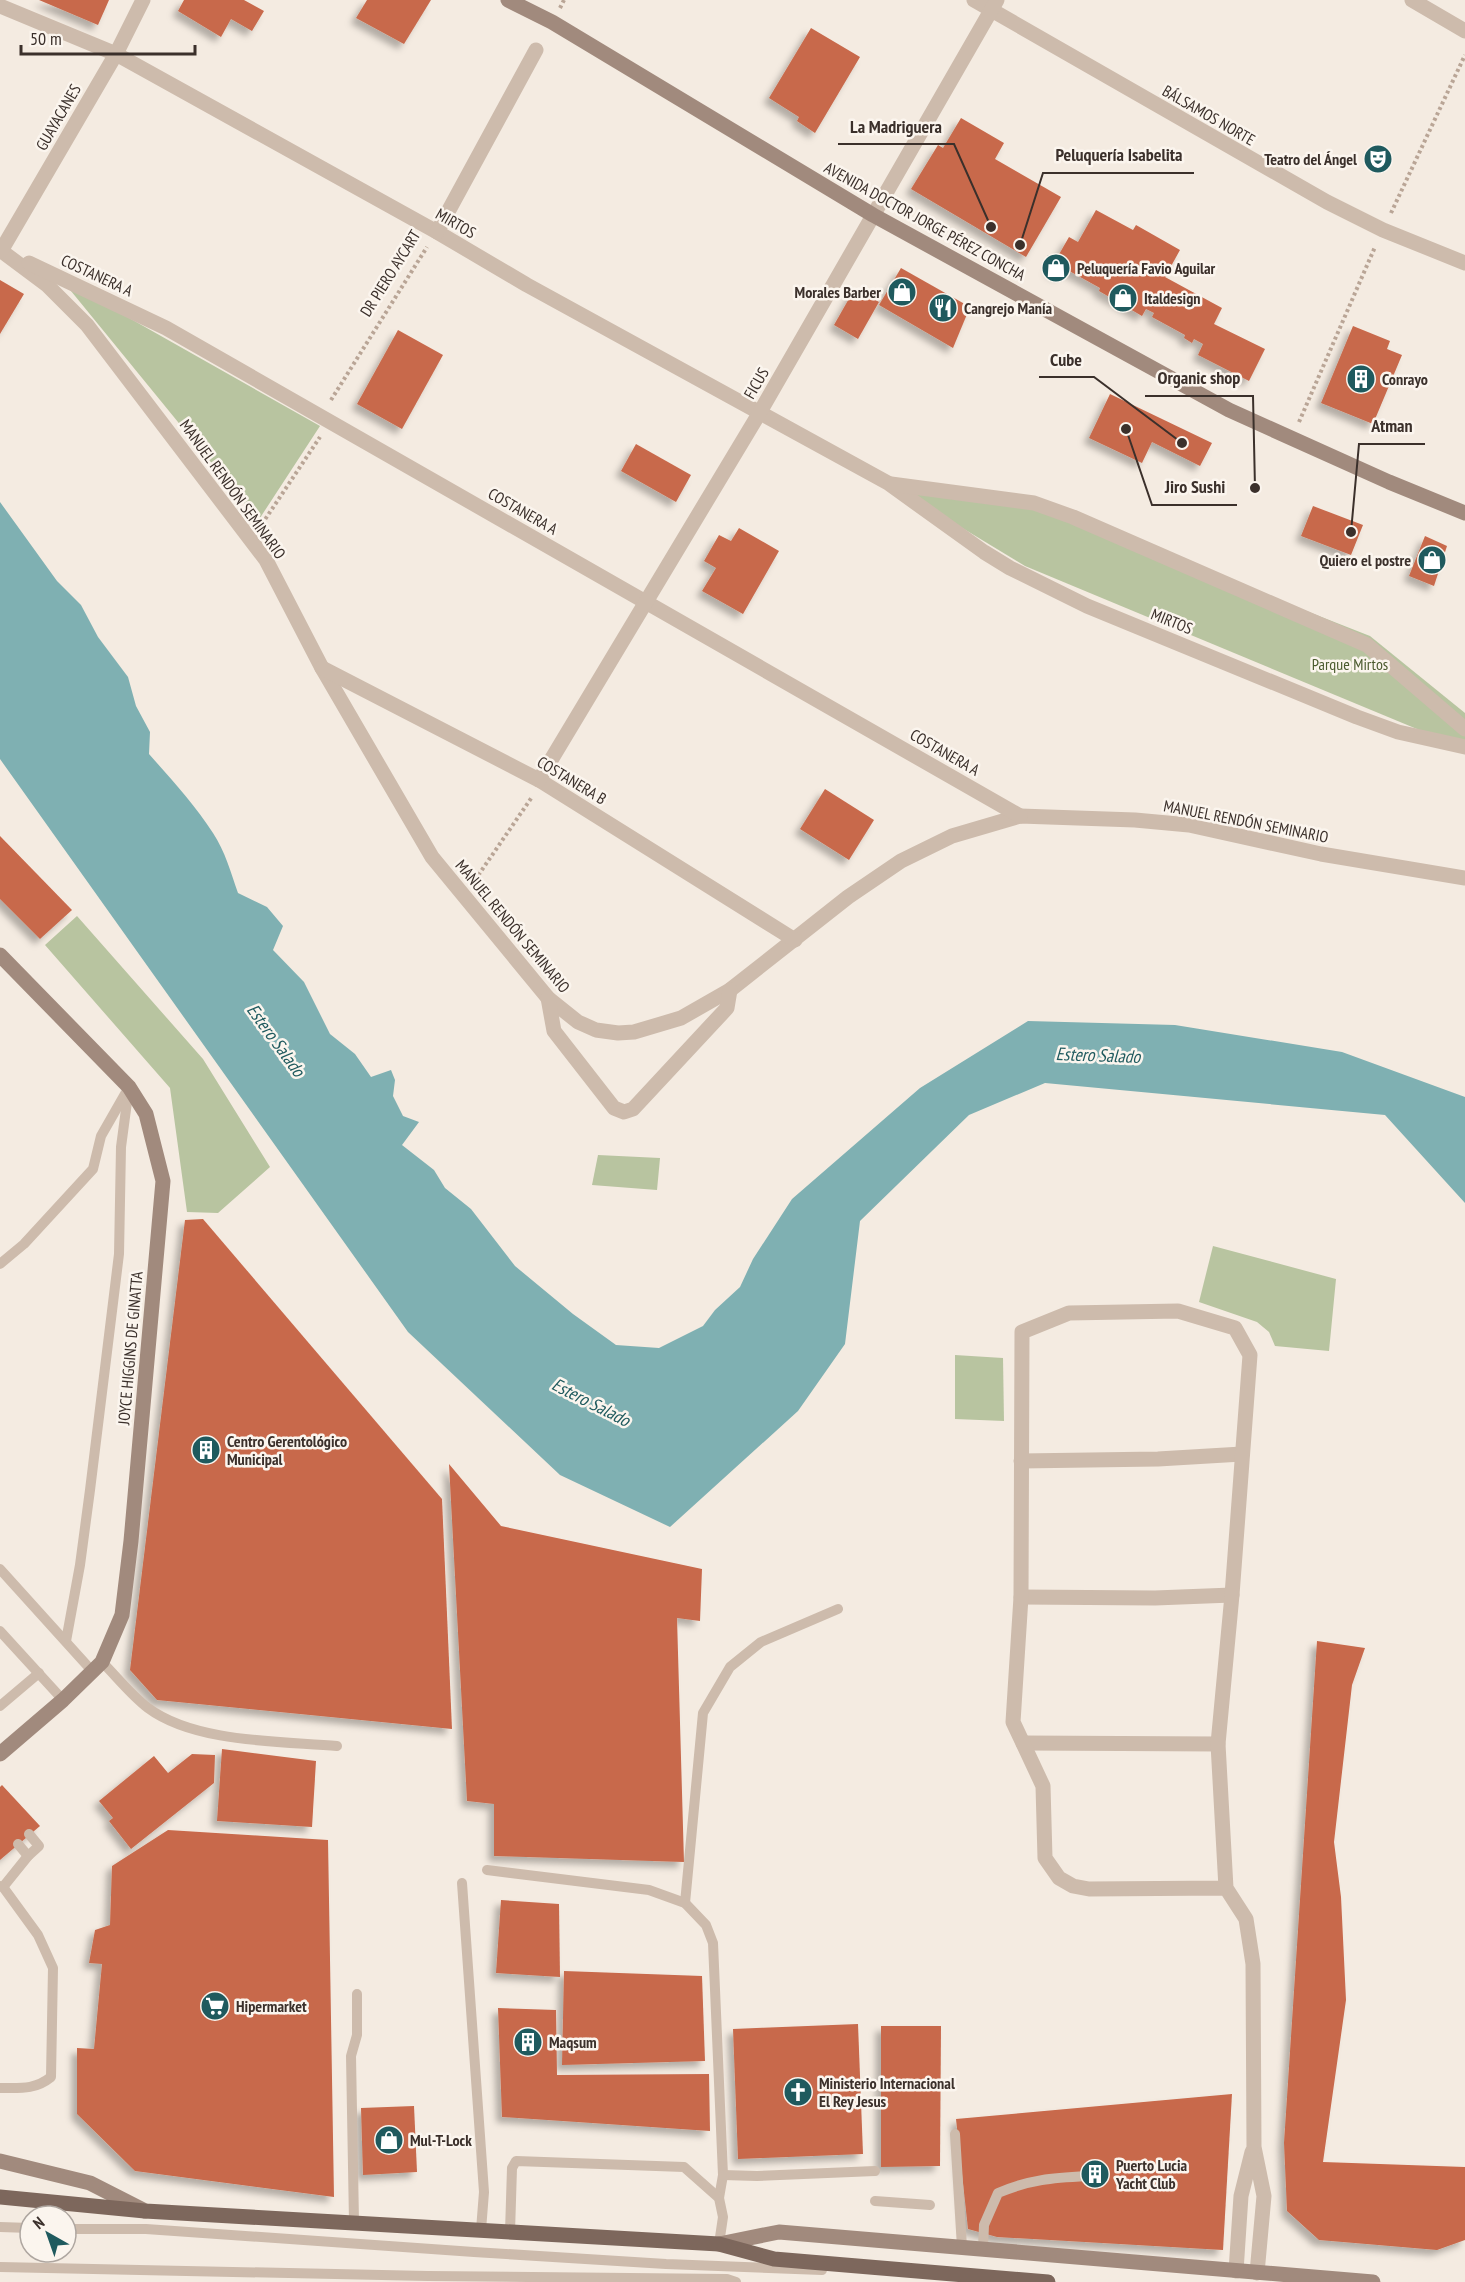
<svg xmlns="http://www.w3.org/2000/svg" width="1465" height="2282" font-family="'PT Sans Narrow',sans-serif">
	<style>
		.green { fill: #b8c4a0 }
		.water { fill: #7fb0b2 }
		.building { fill: #c8694b; filter: url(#shadow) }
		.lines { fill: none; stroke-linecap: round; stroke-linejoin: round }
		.path { stroke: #b9a596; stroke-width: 4; stroke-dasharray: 3 3; stroke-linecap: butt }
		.lane { stroke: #cdbbac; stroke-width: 10 }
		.street { stroke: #cdbbac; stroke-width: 15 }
		.secondary { stroke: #a18a7d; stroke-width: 15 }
		.primary { stroke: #7d675c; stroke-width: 15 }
		.labels { text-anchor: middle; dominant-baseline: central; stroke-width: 5; stroke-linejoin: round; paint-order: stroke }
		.street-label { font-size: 16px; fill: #3b302b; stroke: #fbf5ee }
		.poi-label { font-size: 16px; font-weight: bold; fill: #3b302b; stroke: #fbf5ee; text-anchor: start }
		.park-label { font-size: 16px; fill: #4a5a2e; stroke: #fbf5ee }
		.water-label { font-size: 18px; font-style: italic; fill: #1f5a5e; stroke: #fbf5ee }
		.leader { fill: none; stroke: #3b302b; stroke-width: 2 }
		.callout-dot { fill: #3b302b; stroke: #fbf5ee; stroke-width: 2 }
		.callout-label { font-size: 18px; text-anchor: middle; font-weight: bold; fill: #3b302b; stroke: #fbf5ee; stroke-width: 5; stroke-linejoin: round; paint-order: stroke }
	</style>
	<defs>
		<filter id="shadow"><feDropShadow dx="-5.5" dy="5.5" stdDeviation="3" flood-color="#0004"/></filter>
	</defs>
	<rect width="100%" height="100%" fill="#f4ebe1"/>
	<!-- green -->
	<g class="green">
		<polygon points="62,280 320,426 258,521 258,520"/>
		<polygon points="888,483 1039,506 1370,636 1465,713 1465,741 1441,739 1025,566"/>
		<polygon points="77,916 203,1059 270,1167 218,1213 187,1212 170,1088 45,945"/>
		<polygon points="598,1155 660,1158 657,1190 592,1185"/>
		<polygon points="1213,1246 1336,1279 1329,1351 1275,1346 1269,1332 1257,1322 1199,1302"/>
		<polygon points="955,1355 1003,1358 1004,1421 955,1419"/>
	</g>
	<!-- water -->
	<path class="water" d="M0 502 57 581 81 605 98 637 128 677 136 706 150 732 149 754C171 779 195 805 213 833 225 851 231 873 238 893L267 907 283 926 273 950 304 982 330 1034 355 1054 371 1077 391 1070 395 1080 393 1096 403 1116 419 1122 402 1145 434 1170 445 1188 471 1209 515 1266 573 1314 616 1345 659 1348 703 1326 715 1310 740 1287 753 1259 792 1199 920 1088 1028 1021 1175 1025 1342 1052 1465 1097V1203L1385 1115 1045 1083 969 1115 860 1221 845 1344 798 1411 670 1527 560 1475 408 1332 0 759Z"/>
	<!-- building -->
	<g class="building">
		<polygon points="39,0 109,0 98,25"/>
		<polygon points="184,0 244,0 264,11 252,31 231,19 221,37 178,11"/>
		<polygon points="367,0 431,0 404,44 356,18"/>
		<polygon points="811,28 860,57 815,133 797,121 799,117 769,98"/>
		<polygon points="961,118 1004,143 995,159 1061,197 1026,257 911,189 938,145 943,148"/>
		<polygon points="1096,210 1133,230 1136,225 1180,250 1165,277 1222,308 1214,324 1265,349 1249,381 1198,355 1203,344 1194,339 1192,343 1184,338 1185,335 1152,317 1154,313 1146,309 1142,316 1099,291 1100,288 1064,268 1060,275 1050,270 1069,237 1078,242"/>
		<polygon points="901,268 970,307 953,348 879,305"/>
		<polygon points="0,280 24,294 0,334"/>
		<polygon points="855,288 879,302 858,339 834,325"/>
		<polygon points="1353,326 1390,341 1387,349 1402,355 1373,424 1321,403"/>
		<polygon points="398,330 443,355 402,429 357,404"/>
		<polygon points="1110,394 1212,443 1200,466 1152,442 1142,463 1089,438"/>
		<polygon points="636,444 691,475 676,502 621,471"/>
		<polygon points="1313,506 1363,525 1351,555 1301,536"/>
		<polygon points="739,528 779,551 743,614 702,591 716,568 704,561 719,535 731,541"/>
		<polygon points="1425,536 1447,546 1434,586 1409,576"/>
		<polygon points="825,789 874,820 849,860 800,829"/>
		<polygon points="0,836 72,910 40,939 0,899"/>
		<polygon points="203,1219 442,1499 452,1729 157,1700 130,1670 185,1220"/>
		<polygon points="449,1464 501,1526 702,1569 700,1621 677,1618 684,1862 494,1856 494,1804 467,1801"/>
		<polygon points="1317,1641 1365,1648 1352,1685 1334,1842 1341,1897 1346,2000 1323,2162 1465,2167 1465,2240 1437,2250 1319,2240 1287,2211 1284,2143"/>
		<polygon points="222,1749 316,1761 312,1827 217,1821"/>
		<polygon points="192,1754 215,1755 214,1783 131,1849 109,1821 113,1818 99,1801 154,1756 168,1773"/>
		<polygon points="2,1785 40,1826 0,1860 0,1787"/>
		<polygon points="168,1830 328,1840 334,2197 135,2171 77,2114 77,2048 94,2049 102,1964 89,1963 95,1930 110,1925 112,1866"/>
		<polygon points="501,1900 559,1904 560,1977 496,1973"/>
		<polygon points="564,1971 702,1976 705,2061 562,2065"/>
		<polygon points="498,2008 556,2010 557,2075 709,2074 710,2131 502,2117"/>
		<polygon points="858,2024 863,2154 738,2159 733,2029"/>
		<polygon points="881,2026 941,2026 940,2166 881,2167"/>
		<polygon points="1232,2094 1223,2250 997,2237 968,2229 956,2119"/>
		<polygon points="414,2106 417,2172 363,2175 361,2108"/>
	</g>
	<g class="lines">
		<!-- path -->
		<g class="path">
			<polyline points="560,8 564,0"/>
			<polyline points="1391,213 1465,55"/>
			<polyline points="331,400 427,247"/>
			<polyline points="1299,422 1375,247"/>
			<polyline points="262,524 320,437"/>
			<polyline points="475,880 532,797"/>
		</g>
		<!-- lane -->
		<g class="lane">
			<polyline points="0,1264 24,1244 93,1169 101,1136 125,1094"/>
			<polyline points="0,1569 93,1672"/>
			<polyline points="0,1631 63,1700"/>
			<polyline points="66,1641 80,1565 90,1490 119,1254 121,1147 129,1087"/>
			<path d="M102 1662C117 1677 131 1695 148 1708 195 1743 280 1741 337 1746"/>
			<polyline points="0,1706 39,1673"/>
			<polyline points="18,1844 28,1856"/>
			<polyline points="487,1870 649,1890 685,1903 706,1925 713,1943 723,2175 719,2198"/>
			<polyline points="462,1883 484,2192 481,2230"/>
			<polyline points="0,1886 3,1887 28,1856 39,1846 29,1834"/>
			<polyline points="685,1903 703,1713 730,1667 761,1642 838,1609"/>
			<path d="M0 2088C20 2088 35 2090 51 2077L53 1968 38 1935 3 1887"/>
			<polyline points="955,2134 962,2247"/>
			<polyline points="723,2175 757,2176 875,2171"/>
			<polyline points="875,2201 930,2205"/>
			<polyline points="354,2222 351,2056 357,2035 357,1994"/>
			<polyline points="0,2227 30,2228"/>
			<polyline points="66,2229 146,2229 474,2252 666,2264 822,2270"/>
			<polyline points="510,2232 512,2168 516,2161 684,2167 719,2198 723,2217 719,2244"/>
			<path d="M983 2249 984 2225 998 2193C1031 2179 1053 2178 1089 2176"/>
			<polyline points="0,2267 428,2276 727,2279 736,2282"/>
		</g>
		<!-- street -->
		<g class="street">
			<polyline points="974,0 1327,202 1383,230 1465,263"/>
			<polyline points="1412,0 1465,31"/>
			<polyline points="0,6 116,54 437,232 527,285 888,483 984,552 1010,568 1087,606 1357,717 1398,732 1465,747"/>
			<polyline points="437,232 536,50"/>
			<polyline points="0,250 47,285 87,325 266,560 322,668 432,857 548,998 578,1022 596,1030 618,1033 634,1032 681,1018 730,990 848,897 901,861 952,836 1020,816 1135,820 1189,825 1321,854 1465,878"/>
			<polyline points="1,251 116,54 143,0"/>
			<polyline points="29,263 166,328 1020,816"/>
			<polyline points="891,484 1034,503 1073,517 1367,645 1465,729"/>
			<polyline points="322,668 539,780 795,940"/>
			<polyline points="539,780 760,412 997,0"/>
			<polyline points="548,998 554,1031 614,1108 624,1112 633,1109 727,1008 730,990"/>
			<polyline points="1021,1461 1158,1459 1242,1454"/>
			<polyline points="1021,1597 1155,1598 1232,1595"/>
			<polyline points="1023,1743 1218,1744"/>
			<polyline points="1226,1888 1089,1889 1073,1886 1059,1878 1045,1858 1043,1786 1013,1722 1021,1597 1022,1332 1069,1313 1178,1311 1235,1328 1250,1355 1232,1595 1218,1744 1226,1888 1246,1919 1253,1964 1254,2147 1264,2196 1257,2273"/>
			<polyline points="1236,2271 1241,2196 1252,2152"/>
		</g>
		<!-- secondary -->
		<g class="secondary">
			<polyline points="508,0 552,22 873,215 1229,410 1389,482 1465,513"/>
			<polyline points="0,955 129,1087 146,1114 163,1181 131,1541 122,1615 102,1662 63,1700 0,1754"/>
			<polyline points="0,2161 90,2183 145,2211"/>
			<polyline points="719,2244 779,2232 1373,2282"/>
		</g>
		<!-- primary -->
		<polyline class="primary" points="0,2197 145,2211 719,2244 774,2259 1048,2282"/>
	</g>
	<!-- icons -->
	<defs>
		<g id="theatre-disc" transform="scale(1.5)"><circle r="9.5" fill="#1f5a5e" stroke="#fbf5ee"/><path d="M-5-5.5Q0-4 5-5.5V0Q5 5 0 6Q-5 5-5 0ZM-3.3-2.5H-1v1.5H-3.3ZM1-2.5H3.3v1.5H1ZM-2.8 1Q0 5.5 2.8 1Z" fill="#fff"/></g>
		<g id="shop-disc" transform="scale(1.5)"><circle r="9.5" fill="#1f5a5e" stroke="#fbf5ee"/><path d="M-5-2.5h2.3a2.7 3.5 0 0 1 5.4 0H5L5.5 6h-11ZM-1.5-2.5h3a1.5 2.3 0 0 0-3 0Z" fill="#fff"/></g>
		<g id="restaurant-disc" transform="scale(1.5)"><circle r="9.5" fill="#1f5a5e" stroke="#fbf5ee"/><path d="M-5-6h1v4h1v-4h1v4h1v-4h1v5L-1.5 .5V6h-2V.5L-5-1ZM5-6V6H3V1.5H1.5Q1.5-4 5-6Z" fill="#fff"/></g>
		<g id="building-disc" transform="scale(1.5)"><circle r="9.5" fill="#1f5a5e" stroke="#fbf5ee"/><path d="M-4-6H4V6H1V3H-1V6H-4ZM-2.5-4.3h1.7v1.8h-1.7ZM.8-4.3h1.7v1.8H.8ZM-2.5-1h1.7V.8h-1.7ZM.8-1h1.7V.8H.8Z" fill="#fff"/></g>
		<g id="supermarket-disc" transform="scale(1.5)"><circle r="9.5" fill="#1f5a5e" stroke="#fbf5ee"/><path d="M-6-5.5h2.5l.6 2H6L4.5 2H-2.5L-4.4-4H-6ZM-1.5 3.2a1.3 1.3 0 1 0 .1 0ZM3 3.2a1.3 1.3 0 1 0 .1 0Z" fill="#fff"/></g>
		<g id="church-disc" transform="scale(1.5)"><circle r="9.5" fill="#1f5a5e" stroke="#fbf5ee"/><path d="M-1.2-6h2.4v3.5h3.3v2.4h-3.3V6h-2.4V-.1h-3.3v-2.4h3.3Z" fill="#fff"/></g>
	</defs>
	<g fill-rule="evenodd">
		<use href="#theatre-disc" x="1378" y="159"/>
		<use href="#shop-disc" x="1056" y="268"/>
		<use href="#shop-disc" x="902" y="292"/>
		<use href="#shop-disc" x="1123" y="298"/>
		<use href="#restaurant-disc" x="943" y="308"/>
		<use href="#building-disc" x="1361" y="379"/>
		<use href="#shop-disc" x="1432" y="560"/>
		<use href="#building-disc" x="206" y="1450"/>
		<use href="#supermarket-disc" x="215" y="2006"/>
		<use href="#building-disc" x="528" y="2042"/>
		<use href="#church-disc" x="798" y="2092"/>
		<use href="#shop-disc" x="389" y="2140"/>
		<use href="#building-disc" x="1095" y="2174"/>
	</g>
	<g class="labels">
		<!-- street labels -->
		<g class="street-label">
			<text transform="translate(1209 115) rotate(30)">BÁLSAMOS NORTE</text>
			<text transform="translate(58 117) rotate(-60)">GUAYACANES</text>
			<text transform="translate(925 221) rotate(29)">AVENIDA DOCTOR JORGE PÉREZ CONCHA</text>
			<text transform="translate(456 223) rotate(30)">MIRTOS</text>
			<text transform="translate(390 273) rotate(-58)">DR PIERO AYCART</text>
			<text transform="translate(97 275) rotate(25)">COSTANERA A</text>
			<text transform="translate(756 383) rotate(-60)">FICUS</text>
			<text transform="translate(233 489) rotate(54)">MANUEL RENDÓN SEMINARIO</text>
			<text transform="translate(523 511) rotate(30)">COSTANERA A</text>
			<text transform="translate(1172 621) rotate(22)">MIRTOS</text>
			<text transform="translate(945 752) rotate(30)">COSTANERA A</text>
			<text transform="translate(572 780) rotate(31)">COSTANERA B</text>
			<text transform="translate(1246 821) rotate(11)">MANUEL RENDÓN SEMINARIO</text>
			<text transform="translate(513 926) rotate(50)">MANUEL RENDÓN SEMINARIO</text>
			<text transform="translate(130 1348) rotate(-85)">JOYCE HIGGINS DE GINATTA</text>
		</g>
		<!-- poi labels -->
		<g class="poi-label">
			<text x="1357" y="159" text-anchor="end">Teatro del Ángel</text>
			<text x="1077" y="268">Peluquería Favio Aguilar</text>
			<text x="881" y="292" text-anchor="end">Morales Barber</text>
			<text x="1144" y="298">Italdesign</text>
			<text x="964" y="308">Cangrejo Manía</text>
			<text x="1382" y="379">Conrayo</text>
			<text x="1411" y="560" text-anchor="end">Quiero el postre</text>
			<text x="227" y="1441">Centro Gerentológico<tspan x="227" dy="18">Municipal</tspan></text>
			<text x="236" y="2006">Hipermarket</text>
			<text x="549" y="2042">Maqsum</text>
			<text x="819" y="2083">Ministerio Internacional<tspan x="819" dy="18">El Rey Jesus</tspan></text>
			<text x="410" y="2140">Mul-T-Lock</text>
			<text x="1116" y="2165">Puerto Lucia<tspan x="1116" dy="18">Yacht Club</tspan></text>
		</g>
		<!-- park labels -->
		<g class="park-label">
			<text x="1350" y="664">Parque Mirtos</text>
		</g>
		<!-- water labels -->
		<g class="water-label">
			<text transform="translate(276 1040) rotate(54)">Estero Salado</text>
			<text transform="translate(1098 1055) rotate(2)">Estero Salado</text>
			<text transform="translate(591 1402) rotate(27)">Estero Salado</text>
		</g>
	</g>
	<!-- callouts -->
	<path class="leader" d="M991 227L954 144H838M1020 245L1043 173H1194M1182 443L1094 377H1039M1255 488L1253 396H1145M1351 532L1359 444H1425M1126 429L1152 505H1237"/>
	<g class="callout-dot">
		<circle cx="991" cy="227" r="6"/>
		<circle cx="1020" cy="245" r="6"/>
		<circle cx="1182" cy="443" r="6"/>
		<circle cx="1255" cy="488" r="6"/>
		<circle cx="1351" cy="532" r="6"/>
		<circle cx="1126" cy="429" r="6"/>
	</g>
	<g class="callout-label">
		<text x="896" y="133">La Madriguera</text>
		<text x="1119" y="161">Peluquería Isabelita</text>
		<text x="1066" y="366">Cube</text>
		<text x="1199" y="384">Organic shop</text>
		<text x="1392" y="432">Atman</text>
		<text x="1195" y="493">Jiro Sushi</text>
	</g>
	<!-- north arrow -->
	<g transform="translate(48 2234) rotate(320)"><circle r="28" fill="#fbf5ee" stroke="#aea6a0" stroke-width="1.5"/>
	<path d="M0-4.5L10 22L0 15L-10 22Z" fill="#1f5a5e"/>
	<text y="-9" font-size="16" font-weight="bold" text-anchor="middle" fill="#3b302b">N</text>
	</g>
	<!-- scale -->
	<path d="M21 45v9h174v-9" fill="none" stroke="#3b302b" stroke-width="3"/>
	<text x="30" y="45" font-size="18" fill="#3b302b" stroke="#fbf5ee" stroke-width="4.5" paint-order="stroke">50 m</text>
</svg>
